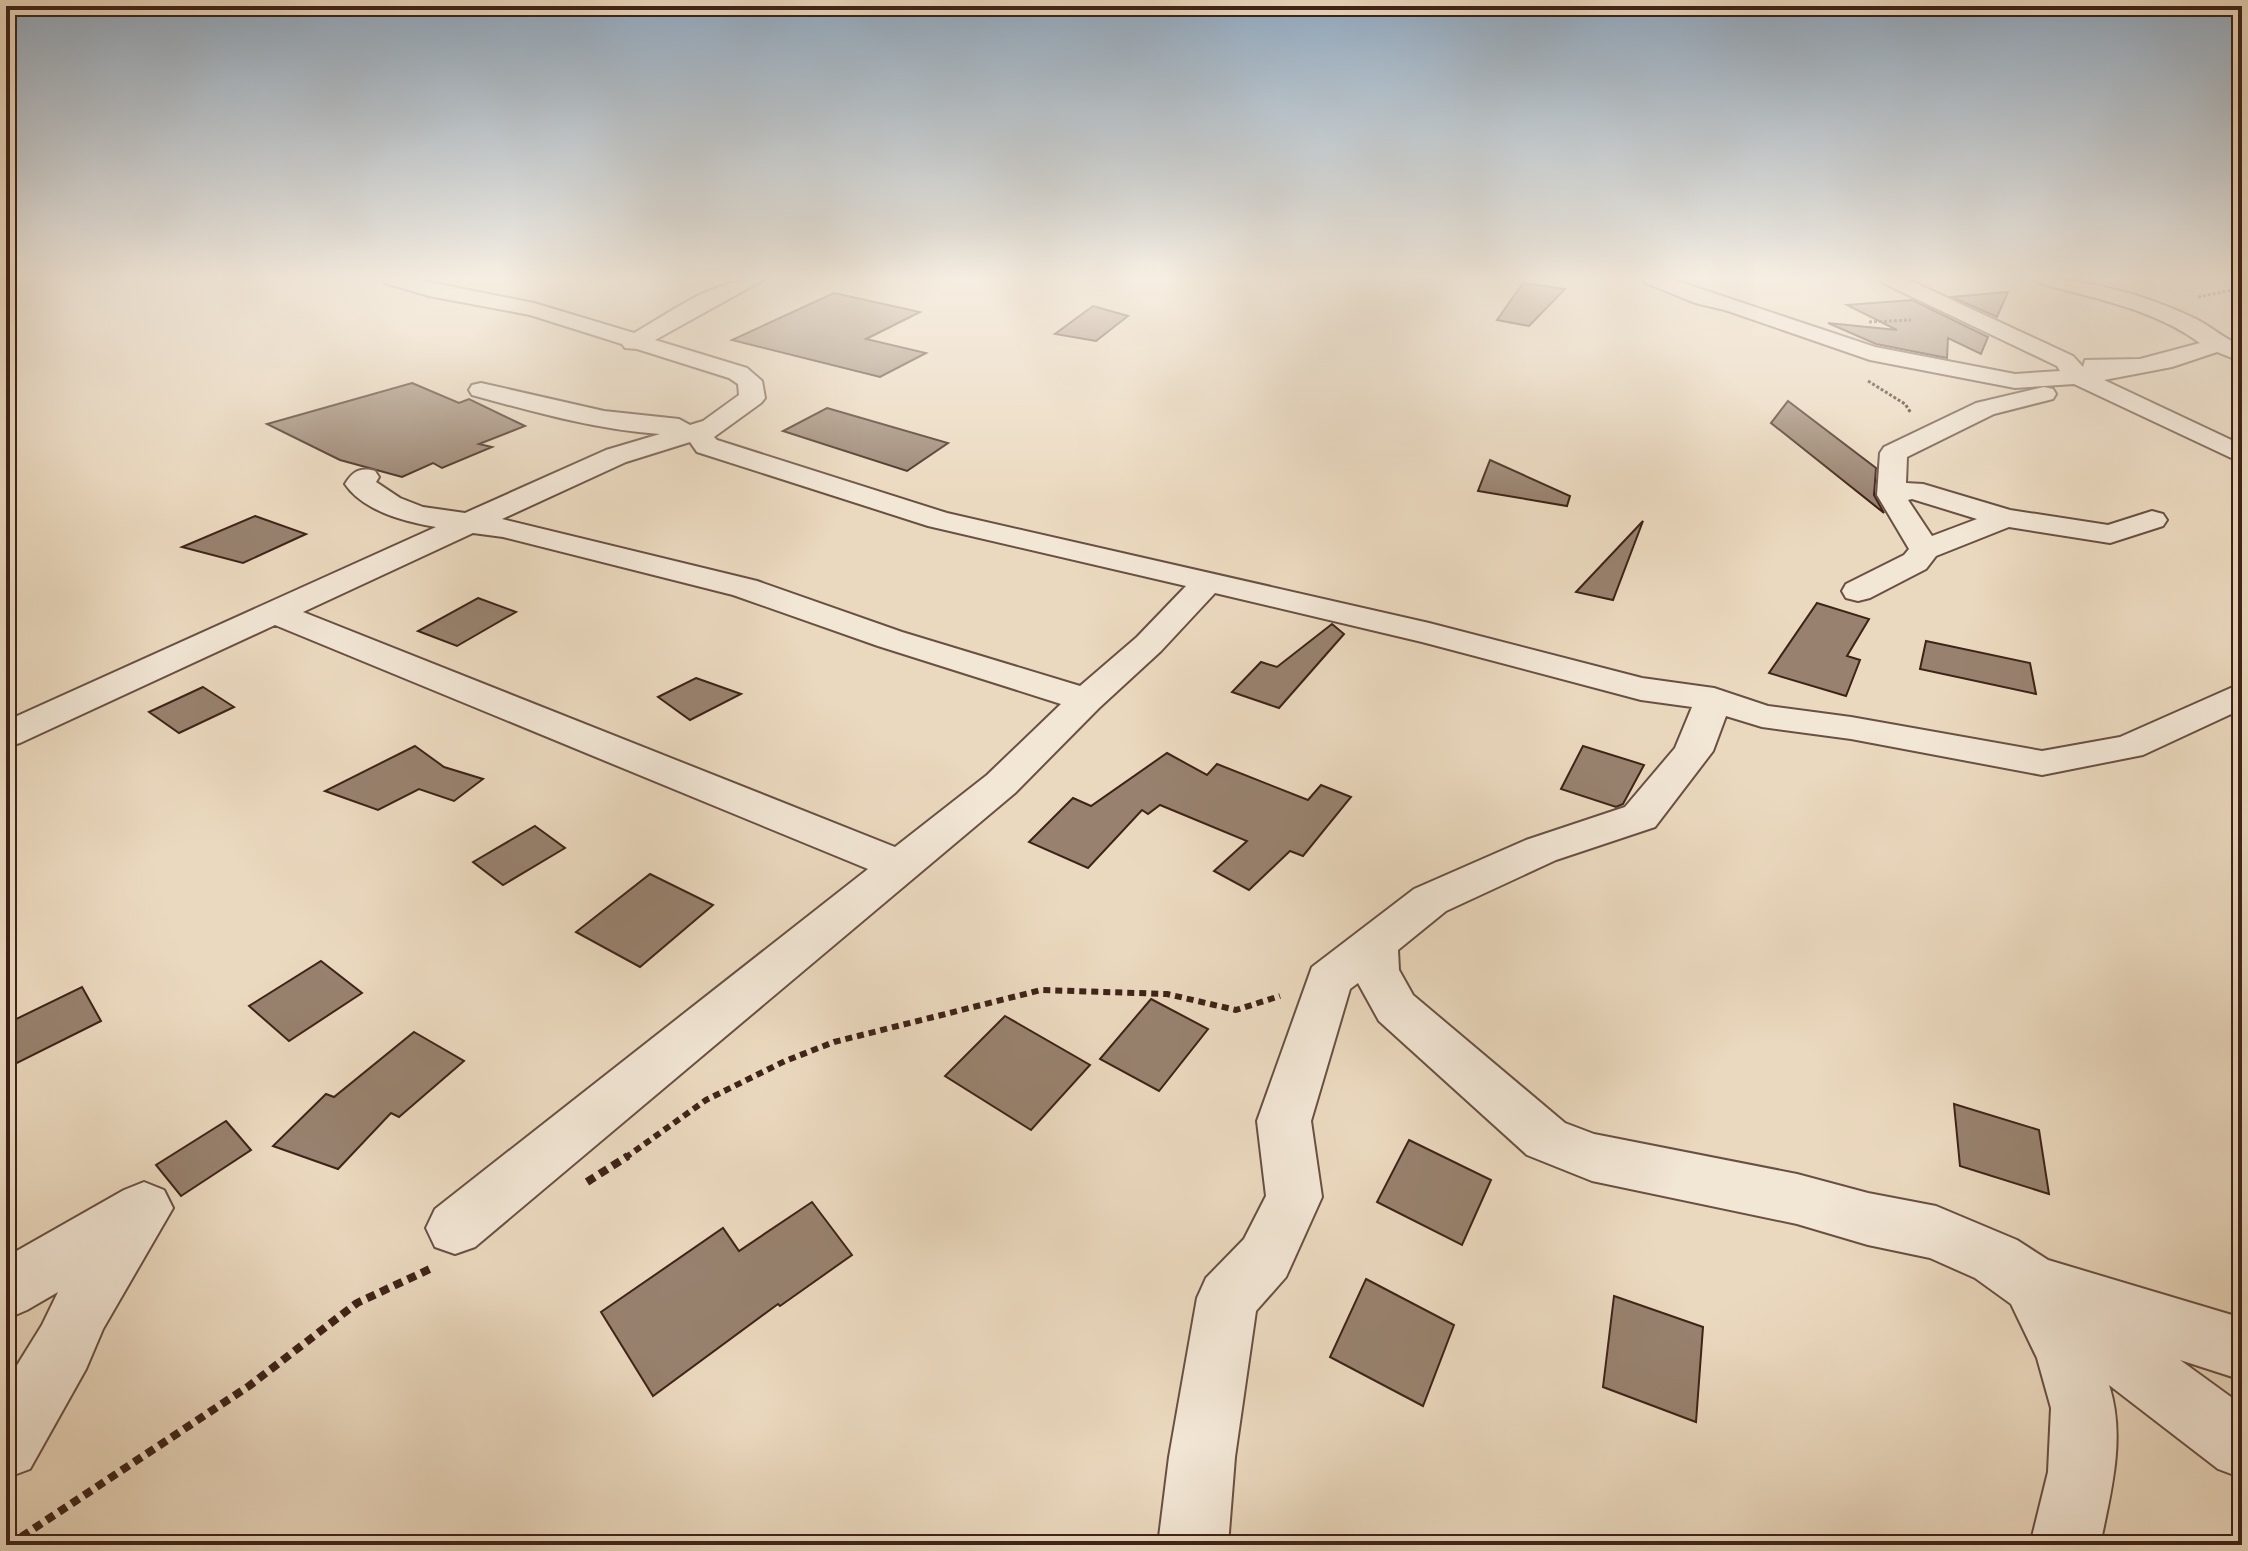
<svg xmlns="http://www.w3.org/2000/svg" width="2248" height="1551" font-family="Alegreya,serif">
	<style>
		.building { fill: #98826f; stroke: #3e2318; stroke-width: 2 }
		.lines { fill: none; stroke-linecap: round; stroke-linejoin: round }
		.street-casing { stroke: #695042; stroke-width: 4 }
		.path-far2 { stroke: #3e2318; stroke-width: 3; stroke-dasharray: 3 2; stroke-linecap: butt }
		.path-far1 { stroke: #3e2318; stroke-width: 6; stroke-dasharray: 7 5; stroke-linecap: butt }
		.path { stroke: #3e2318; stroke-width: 8; stroke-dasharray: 9 6; stroke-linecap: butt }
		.street { fill: #f2e6d5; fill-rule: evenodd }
	</style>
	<rect width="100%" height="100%" fill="#ebd9bf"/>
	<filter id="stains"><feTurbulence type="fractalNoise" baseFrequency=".0025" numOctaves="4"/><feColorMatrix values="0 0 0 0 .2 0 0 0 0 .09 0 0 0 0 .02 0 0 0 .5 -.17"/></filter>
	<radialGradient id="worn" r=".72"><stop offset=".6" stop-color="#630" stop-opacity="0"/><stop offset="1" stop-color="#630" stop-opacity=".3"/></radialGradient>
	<!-- building -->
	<g class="building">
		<polygon points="1523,283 1565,289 1529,326 1497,320"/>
		<polygon points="2008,292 1997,317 1952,297"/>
		<polygon points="834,293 920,312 866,339 926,353 880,377 732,340"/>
		<polygon points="1912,300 1988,337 1981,354 1948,338 1947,358 1876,344 1828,323 1897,330 1847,305"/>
		<polygon points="1093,306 1128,316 1096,341 1055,334"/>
		<polygon points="412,383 459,403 469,399 525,426 479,444 492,447 442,468 433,463 402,477 340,460 267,424"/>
		<polygon points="1788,401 1876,468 1874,495 1884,513 1771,423"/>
		<polygon points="827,408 948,443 907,471 783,431"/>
		<polygon points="1490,460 1570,496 1567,506 1478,491"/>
		<polygon points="255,516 306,534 243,563 182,547"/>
		<polygon points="1643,521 1613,600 1576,592"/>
		<polygon points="478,598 516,612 457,646 418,631"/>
		<polygon points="1817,603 1869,619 1847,656 1860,660 1846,696 1769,673"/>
		<polygon points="1332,624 1344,634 1279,708 1232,692 1261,662 1277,667"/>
		<polygon points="1926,641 2030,663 2036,694 1920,669"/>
		<polygon points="696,678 741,694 690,720 658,697"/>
		<polygon points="203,687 234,707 179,733 149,712"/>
		<polygon points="415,746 444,767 483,779 454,801 419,789 378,810 325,791"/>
		<polygon points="1583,746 1644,765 1623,804 1616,807 1561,789"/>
		<polygon points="1167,753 1207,775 1217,764 1308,800 1321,785 1351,797 1303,856 1290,851 1249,890 1214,871 1247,841 1160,805 1148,814 1142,810 1088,868 1029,842 1073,798 1091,806"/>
		<polygon points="535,826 565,848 503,885 473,862"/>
		<polygon points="650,874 713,905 640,967 576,932"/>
		<polygon points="321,961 362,993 289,1041 249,1006"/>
		<polygon points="82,987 101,1021 15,1064 6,1044 6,1024"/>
		<polygon points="1151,999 1208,1029 1159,1091 1100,1059"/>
		<polygon points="1005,1016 1090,1065 1031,1130 945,1076"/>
		<polygon points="414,1032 464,1061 399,1117 391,1113 338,1169 273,1146 326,1094 334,1097"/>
		<polygon points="1954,1104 2039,1130 2049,1194 1960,1166"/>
		<polygon points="226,1121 251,1150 181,1196 156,1165"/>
		<polygon points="1409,1140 1491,1180 1462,1245 1377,1202"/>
		<polygon points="812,1202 852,1255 780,1306 778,1304 653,1396 601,1312 723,1228 739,1251"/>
		<polygon points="1366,1279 1454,1325 1423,1406 1330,1357"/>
		<polygon points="1614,1296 1703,1327 1696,1422 1603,1387"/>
	</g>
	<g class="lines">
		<!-- street casing -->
		<g class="street-casing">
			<g id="street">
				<path d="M382 279H414L534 303 634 333C678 308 713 279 765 279L655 340 747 368 762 381 765 398 761 403 714 437 717 440 947 513 1429 623 1642 678 1714 688 1768 706 1851 717 2042 751 2120 737 2242 683V709L2143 755 2042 775 1851 739 1762 727 1726 716 1713 751 1655 827 1556 860 1446 911 1398 950 1399 970 1413 995 1565 1123 1594 1134 1797 1174 1868 1193 1936 1206 2017 1240 2048 1260 2242 1318V1380L2180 1360 2242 1405V1478L2218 1469 2109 1385C2126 1437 2111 1492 2100 1545H2030L2048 1472 2051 1408 2037 1358 2011 1304 1975 1278 1930 1258 1868 1245 1797 1224 1592 1181 1527 1155 1379 1021 1358 983 1350 989 1311 1121 1322 1197 1286 1277 1256 1311 1235 1457 1228 1545H1158L1169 1457 1197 1298 1206 1278 1244 1239 1266 1196 1257 1121 1312 967 1414 889 1526 840 1625 807 1675 748 1692 707 1641 700 1422 642 1215 593 1161 651 1099 708 1015 793 475 1247 455 1254 435 1247 426 1228 435 1209 868 869 275 625 20 743 6 747V721L436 527C406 522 363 511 345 484 353 471 360 467 375 471L379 477 376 482 400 498 423 507 465 513 606 450 660 434C597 430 534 412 472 395L469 390 472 385 481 383 604 411 679 419 690 425 703 421 739 395 738 384 729 378 637 349 625 348 622 344 530 315 429 296 385 283ZM690 442 697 452 928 526 1186 586 1137 637 1080 686 902 632 757 581 502 519 626 462ZM473 533 503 537 733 595 878 646 1061 704 987 775 895 847 303 612Z"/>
				<path d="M1643 279H1671L1875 347 2015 374 2060 371 2057 366 1883 283 1880 279H1907L2073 356 2083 367 2085 360 2140 359 2200 343C2154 309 2093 298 2039 283L2036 279C2088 279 2146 295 2194 318 2211 326 2224 339 2242 346V362L2217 352 2172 367 2104 380 2242 445V463L2074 384 2015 388 1870 360 1725 310 1695 303 1646 283Z"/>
				<path d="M2044 387 2053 389 2056 394 2053 399 1994 414 1907 457 1906 483 1923 484 2010 510 2108 525 2152 511 2163 514 2167 520 2163 526 2110 543 2009 527 1936 556 1926 569 1870 598 1858 601 1846 598 1842 591 1846 584 1904 555 1909 549 1877 495 1880 453 1884 447 1976 403ZM1912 499 1977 519 1932 536 1908 500Z"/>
				<polygon points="144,1182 164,1190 173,1208 103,1329 86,1369 30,1469 6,1478 6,1383 42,1325 58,1292 27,1310 6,1319 6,1257 124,1190"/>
			</g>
		</g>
		<!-- path-far2 -->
		<g class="path-far2">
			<polyline points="2198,297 2242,288"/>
			<polyline points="1869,322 1911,320"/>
			<polyline points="1868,381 1905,404 1911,413"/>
		</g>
		<!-- path-far1 -->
		<polyline class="path-far1" points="625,1158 706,1100 785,1061 834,1042 1041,990 1167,994 1236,1010 1280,996"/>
		<!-- path -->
		<g class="path">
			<polyline points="587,1182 628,1156"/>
			<polyline points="9,1545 249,1386 357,1303 432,1268"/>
		</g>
		<!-- street -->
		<use href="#street" class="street"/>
	</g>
	<!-- sky -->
	<linearGradient id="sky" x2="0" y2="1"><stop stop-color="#91aac1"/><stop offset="0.56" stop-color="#f6eee2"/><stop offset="1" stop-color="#f6eee2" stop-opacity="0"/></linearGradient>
	<rect width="2248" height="496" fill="url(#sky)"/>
	<!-- margin -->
	<rect width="2248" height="1551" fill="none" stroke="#ebd9bf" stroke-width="32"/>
	<rect x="8" y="8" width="2232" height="1535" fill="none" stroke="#3e2318" stroke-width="4"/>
	<rect x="16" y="16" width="2216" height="1519" fill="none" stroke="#3e2318" stroke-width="2"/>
	<rect width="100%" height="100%" filter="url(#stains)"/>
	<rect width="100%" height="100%" fill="url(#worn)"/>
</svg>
